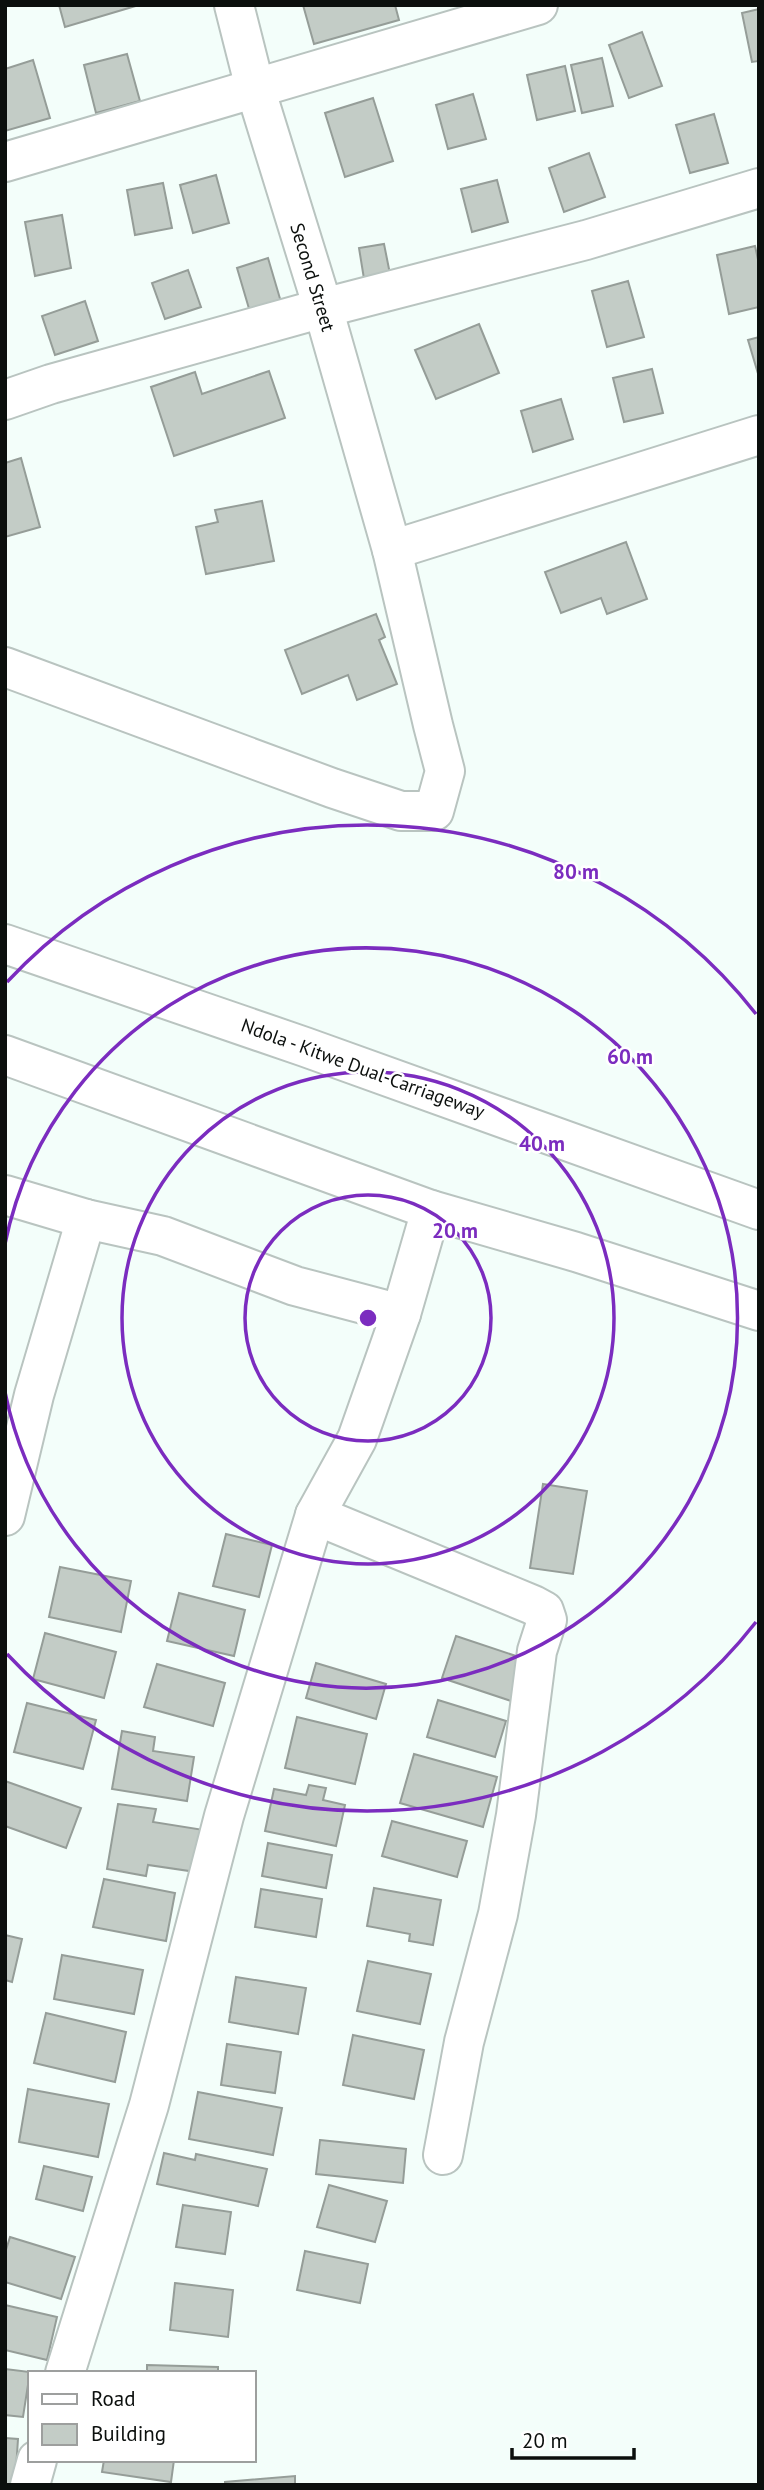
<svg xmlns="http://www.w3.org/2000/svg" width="764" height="2490" font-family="'PT Sans',sans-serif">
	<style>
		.building { fill: #c3ccc6; stroke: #959d98; stroke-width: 2 }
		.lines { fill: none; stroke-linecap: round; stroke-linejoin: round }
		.minor-casing { stroke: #b9c4c0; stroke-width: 42 }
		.highway-casing { stroke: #b9c4c0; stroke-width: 42 }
		.minor { stroke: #fff; stroke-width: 38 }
		.highway { stroke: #fff; stroke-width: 38 }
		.ring { fill: none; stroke: #7b2cbf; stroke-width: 3.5 }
		.labels { text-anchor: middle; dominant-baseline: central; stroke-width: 5; stroke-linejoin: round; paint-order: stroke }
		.street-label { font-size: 19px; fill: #0b0f0d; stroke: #fff }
		.centre { fill: #7b2cbf; stroke: #fff; stroke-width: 3.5 }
		.ring-label { font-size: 21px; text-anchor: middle; font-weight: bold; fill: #7b2cbf; stroke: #fff; stroke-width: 5; stroke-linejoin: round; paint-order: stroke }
	</style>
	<rect width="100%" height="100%" fill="#f3fefa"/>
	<!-- building -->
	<g class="building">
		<polygon points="59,5 139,5 65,27"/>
		<polygon points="303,5 395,5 399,20 314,44"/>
		<polygon points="759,9 759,61 752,62 742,13"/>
		<polygon points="642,32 662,86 629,98 609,45"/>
		<polygon points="127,54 140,101 96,113 84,65"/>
		<polygon points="602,58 613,106 582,113 571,65"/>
		<polygon points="33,60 50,118 5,131 5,69"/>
		<polygon points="565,66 575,111 537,120 527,75"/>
		<polygon points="473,94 486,139 448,149 436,105"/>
		<polygon points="373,98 393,161 345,177 325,113"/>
		<polygon points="714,114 728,163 690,173 676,125"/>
		<polygon points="589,153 605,197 564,212 549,168"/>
		<polygon points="216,175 229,223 193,233 180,185"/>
		<polygon points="497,180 508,222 472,232 461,189"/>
		<polygon points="163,183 172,228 135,235 127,190"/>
		<polygon points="62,215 71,268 35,276 25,222"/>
		<polygon points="384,244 391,279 365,285 359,248"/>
		<polygon points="755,246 759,264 759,307 729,314 717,255"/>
		<polygon points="268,258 281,302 250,312 237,268"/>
		<polygon points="188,270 201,307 165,319 152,283"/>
		<polygon points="628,281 644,337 607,347 592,291"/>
		<polygon points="85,301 98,341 55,355 42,316"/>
		<polygon points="479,324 499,373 436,399 415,350"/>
		<polygon points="759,337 759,377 748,340"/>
		<polygon points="652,369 663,413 624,422 613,378"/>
		<polygon points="269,371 285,418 174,456 151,387 195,372 202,394"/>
		<polygon points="561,399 573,439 533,452 521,411"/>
		<polygon points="21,458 40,527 5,537 5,463"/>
		<polygon points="262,501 274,561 206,574 196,527 218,522 215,510"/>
		<polygon points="626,542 647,599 607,614 601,598 561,613 545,572"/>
		<polygon points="376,614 385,637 379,640 397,684 357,700 348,675 302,694 285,650"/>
		<polygon points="543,1484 587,1491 573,1574 530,1568"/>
		<polygon points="226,1534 272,1545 259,1597 213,1586"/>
		<polygon points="60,1567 131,1581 121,1632 49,1617"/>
		<polygon points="179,1593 245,1610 234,1656 167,1641"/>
		<polygon points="45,1633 116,1652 104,1698 33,1679"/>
		<polygon points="456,1636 528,1660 514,1702 442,1678"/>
		<polygon points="316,1663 386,1684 376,1719 306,1698"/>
		<polygon points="157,1664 225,1683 213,1726 144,1707"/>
		<polygon points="438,1700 506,1721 495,1757 427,1737"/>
		<polygon points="27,1703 96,1720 83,1769 14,1752"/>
		<polygon points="297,1717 367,1734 355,1784 285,1768"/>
		<polygon points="122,1731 155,1737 153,1751 194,1757 187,1801 112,1789"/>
		<polygon points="414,1754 497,1777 483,1827 400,1803"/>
		<polygon points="5,1781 81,1808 66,1848 5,1826"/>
		<polygon points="309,1785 326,1788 323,1800 345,1805 336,1846 265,1831 274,1789 306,1795"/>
		<polygon points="118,1804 156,1809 153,1822 210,1831 203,1873 148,1865 146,1876 107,1869"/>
		<polygon points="392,1821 467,1841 457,1877 382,1856"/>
		<polygon points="268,1843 332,1855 326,1888 262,1876"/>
		<polygon points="104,1879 175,1893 166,1941 93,1927"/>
		<polygon points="374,1888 441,1900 433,1945 409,1941 410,1934 367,1926"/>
		<polygon points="261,1889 322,1899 316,1937 255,1927"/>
		<polygon points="5,1935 22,1939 12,1982 5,1980"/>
		<polygon points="62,1955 143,1970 134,2014 54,1999"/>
		<polygon points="368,1961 431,1974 420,2024 357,2011"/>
		<polygon points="236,1977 306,1988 298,2034 229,2022"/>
		<polygon points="46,2013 126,2032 115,2082 34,2063"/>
		<polygon points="353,2035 424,2050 414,2099 343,2085"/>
		<polygon points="227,2044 281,2052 275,2093 221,2085"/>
		<polygon points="28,2089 109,2104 98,2157 19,2142"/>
		<polygon points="198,2092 282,2108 273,2155 189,2139"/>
		<polygon points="320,2140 406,2149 403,2183 316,2174"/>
		<polygon points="164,2153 195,2160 196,2154 267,2169 258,2206 157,2184"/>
		<polygon points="44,2166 92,2177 83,2211 36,2199"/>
		<polygon points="329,2185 387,2201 375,2242 317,2227"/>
		<polygon points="183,2205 231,2212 225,2254 176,2247"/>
		<polygon points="10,2237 75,2257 61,2299 5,2282 5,2253"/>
		<polygon points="305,2251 368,2264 360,2303 297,2290"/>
		<polygon points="175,2283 233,2290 228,2337 170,2330"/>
		<polygon points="5,2305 57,2317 47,2360 5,2350"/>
		<polygon points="147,2365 218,2367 218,2373 147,2373"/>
		<polygon points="5,2369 30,2372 23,2417 5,2415"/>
		<polygon points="5,2438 18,2439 15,2485 5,2485"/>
		<polygon points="104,2460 174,2460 171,2482 102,2472"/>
		<polygon points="295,2476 295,2485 225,2485 225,2482"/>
	</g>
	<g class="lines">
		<!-- minor casing -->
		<g class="minor-casing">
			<g id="minor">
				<polyline points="5,162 538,5"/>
				<polyline points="5,400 51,384 323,308 586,240 759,188"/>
				<polyline points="392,550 759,435"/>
				<polyline points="5,667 332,788 401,811 434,811 445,771 433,725 392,550 323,308 255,88 234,5"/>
				<polyline points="5,1195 86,1219 163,1236 295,1286 401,1314"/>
				<polyline points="315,1515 533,1605 544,1611 547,1620 537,1651 516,1815 498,1914 464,2042 443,2155"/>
				<polyline points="5,1516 34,1395 86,1219"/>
				<polyline points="65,2373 149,2105 224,1816 315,1515 357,1439 401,1314 431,1210"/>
				<polyline points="30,2485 37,2460"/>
			</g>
		</g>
		<!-- highway casing -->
		<g class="highway-casing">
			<g id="highway">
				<polyline points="5,944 305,1047 759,1210"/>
				<polyline points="5,1055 431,1210 576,1252 759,1311"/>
			</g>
		</g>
		<!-- minor -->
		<use href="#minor" class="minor"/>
		<!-- highway -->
		<use href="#highway" class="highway"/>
	</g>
	<!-- distance rings -->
	<g class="ring">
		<circle cx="368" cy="1318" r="123"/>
		<circle cx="368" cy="1318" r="246"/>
		<path d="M5 1244A370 370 0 1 1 5 1392"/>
		<path d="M756 1622A493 493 0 0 1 7 1654M7 982A493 493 0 0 1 756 1014"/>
	</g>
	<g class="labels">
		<!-- street labels -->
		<g class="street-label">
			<text transform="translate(313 277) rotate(73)">Second Street</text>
			<text transform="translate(363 1068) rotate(20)">Ndola - Kitwe Dual-Carriageway</text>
		</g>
	</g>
	<circle cx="368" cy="1318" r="10" class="centre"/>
	<g class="ring-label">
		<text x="576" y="879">80 m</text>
		<text x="630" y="1064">60 m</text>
		<text x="542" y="1151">40 m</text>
		<text x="455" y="1238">20 m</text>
	</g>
	<!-- border -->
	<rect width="764" height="2490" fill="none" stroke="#0b0f0d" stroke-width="14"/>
	<!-- legend -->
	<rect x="28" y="2371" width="228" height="91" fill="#ffffff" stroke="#9d9f9e" stroke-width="2"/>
	<rect x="42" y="2394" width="35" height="10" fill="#ffffff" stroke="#9d9f9e" stroke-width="2"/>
	<text x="91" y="2406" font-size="21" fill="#0b0f0d">Road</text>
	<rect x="42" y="2424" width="35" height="21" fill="#c3ccc6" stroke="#9d9f9e" stroke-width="2"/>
	<text x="91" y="2441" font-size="21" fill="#0b0f0d">Building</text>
	<!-- scale -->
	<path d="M512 2448v10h122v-10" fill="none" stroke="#0b0f0d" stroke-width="3.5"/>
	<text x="522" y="2448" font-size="21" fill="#0b0f0d" stroke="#ffffff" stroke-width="5" paint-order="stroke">20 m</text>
</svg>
